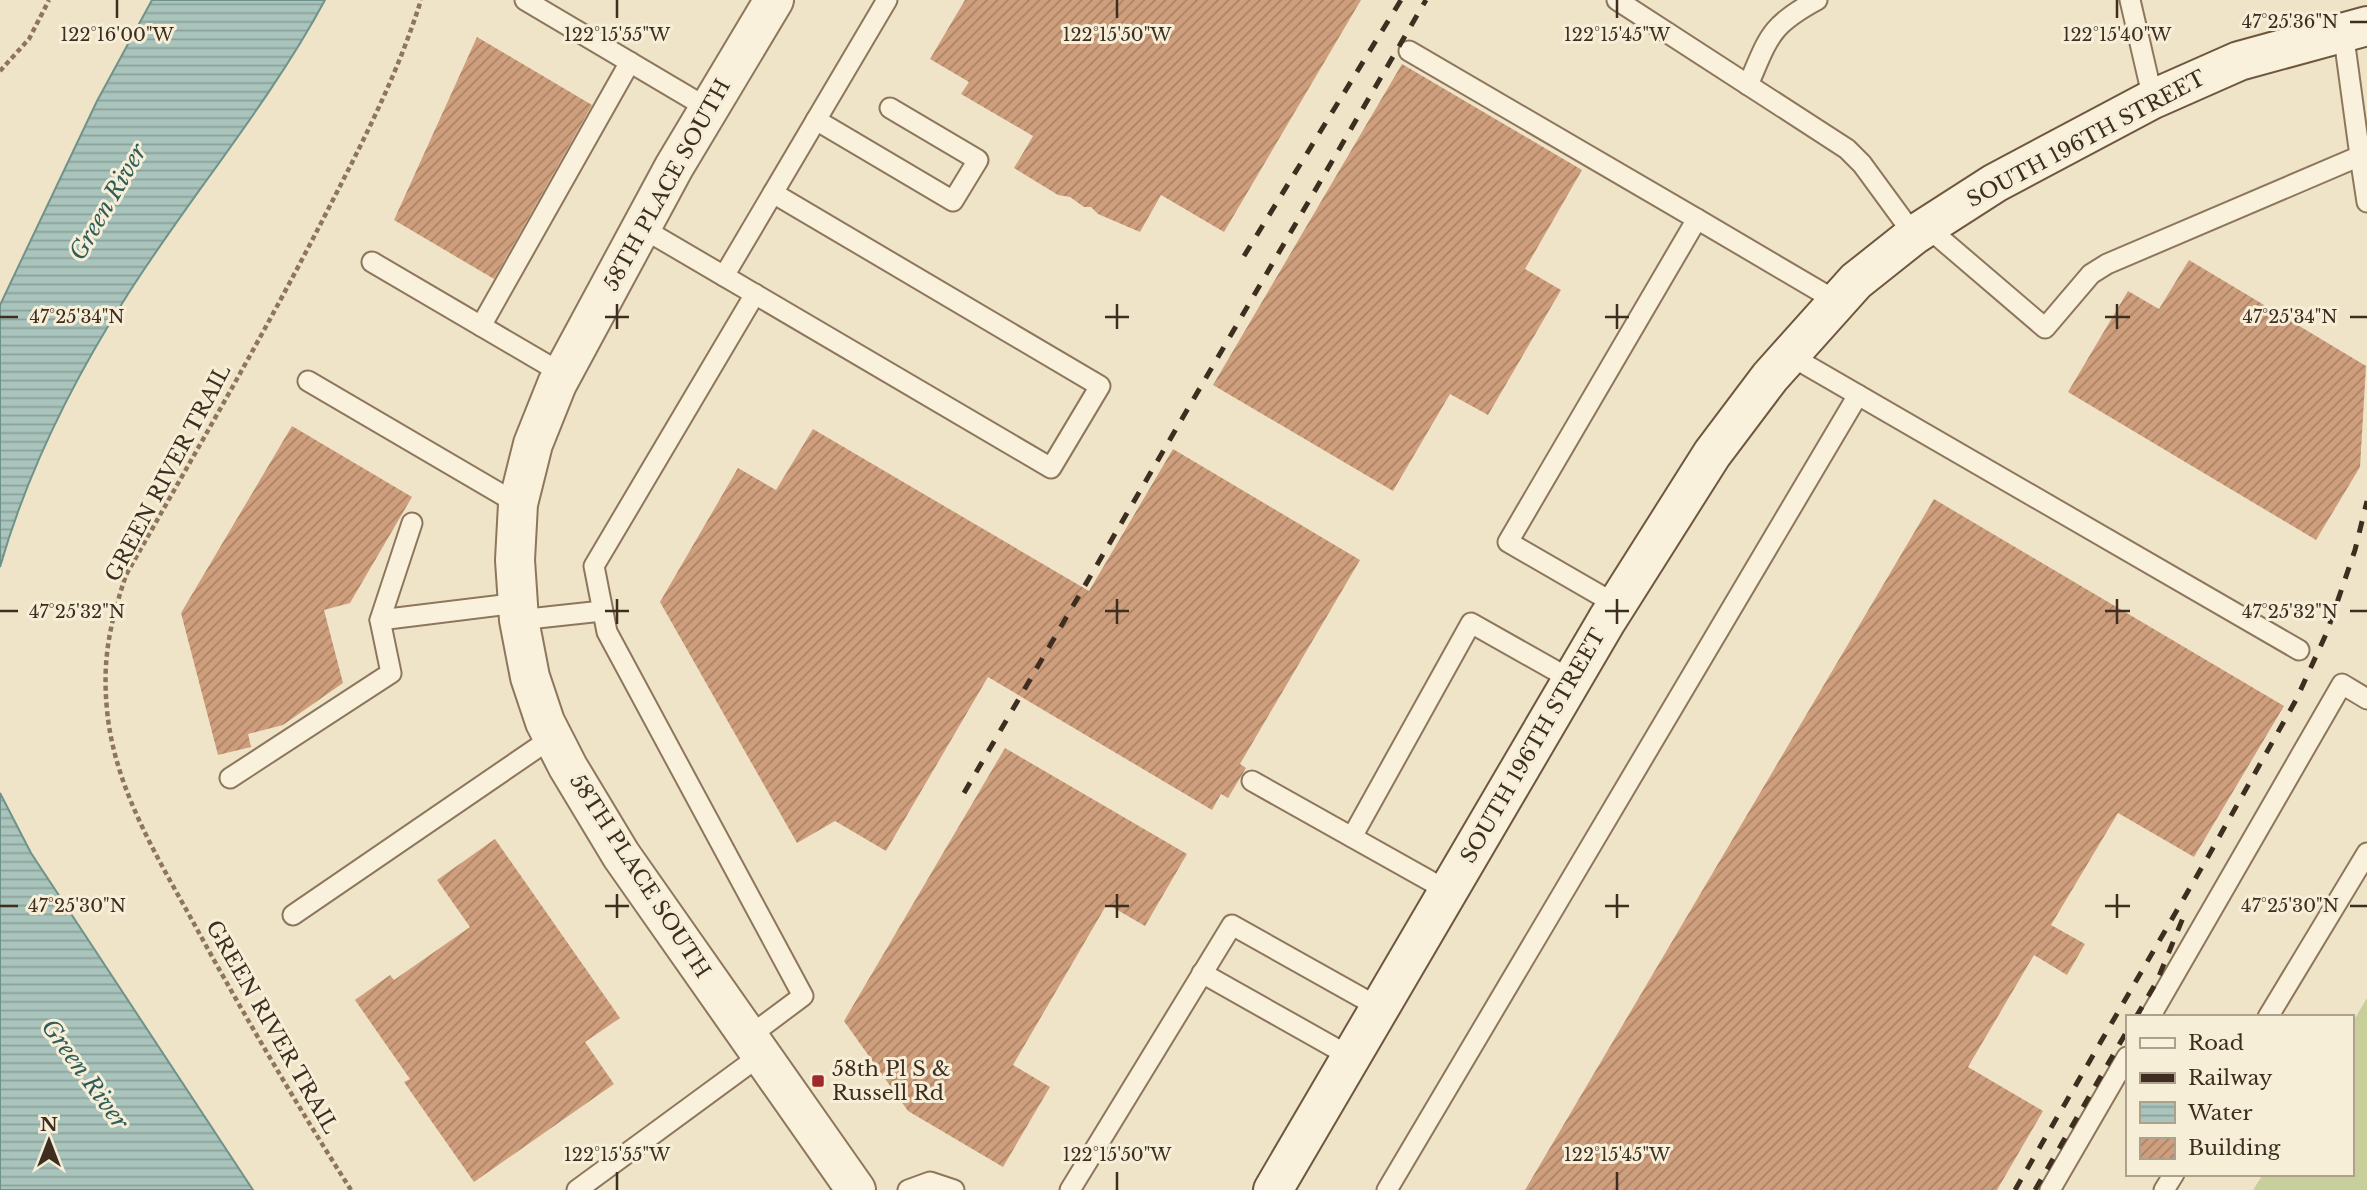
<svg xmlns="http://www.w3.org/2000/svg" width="2367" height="1190" font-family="'Libre Baskerville',serif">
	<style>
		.green { fill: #c9cf9b }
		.water { fill: url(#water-rules); stroke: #6f938a; stroke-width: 2 }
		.building { fill: url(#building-hatch) }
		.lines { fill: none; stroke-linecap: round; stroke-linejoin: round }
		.lane-casing { stroke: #8d765c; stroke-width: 23 }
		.street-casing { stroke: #8d765c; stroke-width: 42 }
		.secondary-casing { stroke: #6f573f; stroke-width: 42 }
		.path { stroke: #8d765c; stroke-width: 4.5; stroke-dasharray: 5 3.5; stroke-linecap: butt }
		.lane { stroke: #faf1dc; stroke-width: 19 }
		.street { stroke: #faf1dc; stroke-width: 38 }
		.secondary { stroke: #faf1dc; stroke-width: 38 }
		.rail { stroke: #3d2e20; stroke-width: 5; stroke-dasharray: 12 12; stroke-linecap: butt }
		.ticks { fill: none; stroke: #3d2e20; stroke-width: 2.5 }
		.poi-dot { fill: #9e2a2b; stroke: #f7eed8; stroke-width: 2.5 }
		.labels { text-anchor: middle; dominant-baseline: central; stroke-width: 6; stroke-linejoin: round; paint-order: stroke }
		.street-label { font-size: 21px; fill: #3d2e20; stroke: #f7eed8 }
		.poi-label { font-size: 21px; fill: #3d2e20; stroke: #f7eed8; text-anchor: start }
		.water-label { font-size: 23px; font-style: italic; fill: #2f5d5a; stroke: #f7eed8 }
		.ticks-label { font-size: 18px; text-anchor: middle; fill: #3d2e20; stroke: #f7eed8; stroke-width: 6; stroke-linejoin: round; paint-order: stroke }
	</style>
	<defs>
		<pattern id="water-rules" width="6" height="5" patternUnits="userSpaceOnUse" patternTransform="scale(1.75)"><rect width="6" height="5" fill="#a9c4bc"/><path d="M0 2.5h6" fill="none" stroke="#8ba098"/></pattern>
		<pattern id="building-hatch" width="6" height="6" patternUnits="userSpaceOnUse" patternTransform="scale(1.75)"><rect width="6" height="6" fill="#cf9f7d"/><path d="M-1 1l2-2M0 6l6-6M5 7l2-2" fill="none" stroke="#a98266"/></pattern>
	</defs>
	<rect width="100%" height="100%" fill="#f0e4c8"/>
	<!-- green -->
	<polygon class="green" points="2367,998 2367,1190 2253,1190 2263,1174 2351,1174 2351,1025"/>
	<!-- water -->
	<g class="water">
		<path d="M152 0H325C269 104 191 195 128 294 73 380 28 469 0 567V305L97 101Z"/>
		<polygon points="0,793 31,853 253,1190 0,1190"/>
	</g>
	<!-- building -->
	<g class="building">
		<polygon points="965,0 1361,0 1224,232 1161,195 1140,232 1098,214 1091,207 1084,207 1070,197 1058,195 1014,168 1033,136 961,94 969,82 930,59"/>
		<polygon points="477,37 592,105 494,279 394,220"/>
		<polygon points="1402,64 1582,170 1525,269 1561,290 1488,415 1450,394 1393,491 1213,385"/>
		<polygon points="2189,260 2366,366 2360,467 2316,540 2068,392 2128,291 2159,309"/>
		<polygon points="292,426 412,497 350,603 324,610 343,683 283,725 248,734 251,747 218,755 181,613"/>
		<polygon points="813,429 1089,591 1173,449 1360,560 1240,764 1246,768 1228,798 1221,794 1212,810 988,677 886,851 835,821 797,843 660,602 738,468 776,490"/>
		<polygon points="1934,499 2284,706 2194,857 2118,813 2051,925 2085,944 2067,975 2034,955 1968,1067 2043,1111 1997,1190 1525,1190"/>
		<polygon points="1005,748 1187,854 1145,926 1107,904 1013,1065 1050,1087 1003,1167 908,1111 844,1021"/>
		<polygon points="495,839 620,1018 585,1042 614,1084 474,1182 404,1082 410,1079 355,1000 390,975 394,980 470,927 437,880"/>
	</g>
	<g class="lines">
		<!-- lane casing -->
		<g class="lane-casing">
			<g id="lane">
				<polyline points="525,0 709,109"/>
				<polyline points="1617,0 1847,149 1862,164 1914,235"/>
				<polyline points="2130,0 2153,99"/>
				<polyline points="1409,51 1697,219"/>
				<path d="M1748 85C1769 37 1769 26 1817 0"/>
				<polyline points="816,120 953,201 978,160 890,108"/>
				<polyline points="2360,156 2367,202"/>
				<polyline points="1927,227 2045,328 2091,274 2107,264 2360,156 2343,31"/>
				<polyline points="642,228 724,276 887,0"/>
				<polyline points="372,262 563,374"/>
				<polyline points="724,276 1051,468 1100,386 773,193"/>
				<polyline points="481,326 630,62"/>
				<polyline points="1789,355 2299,650"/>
				<polyline points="308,381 518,504"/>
				<polyline points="1617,605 1508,542 1697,219 1838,302"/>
				<polyline points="380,620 518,603"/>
				<polyline points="519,620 602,611"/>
				<polyline points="230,778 391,673 380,620 412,523"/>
				<polyline points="1252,781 1448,891"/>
				<polyline points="1352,837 1471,623 1572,680"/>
				<polyline points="293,915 553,737"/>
				<polyline points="1202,973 1351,1057"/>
				<polyline points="2150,1017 2342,684 2367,699"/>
				<polyline points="2268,1017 2367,853"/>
				<polyline points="748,1037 803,996 607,632 594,566 755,294"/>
				<polyline points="577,1190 761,1055"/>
				<polyline points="908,1190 930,1182 954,1190"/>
				<polyline points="1070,1190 1232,925 1380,1008"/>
				<polyline points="1387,1190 1858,395"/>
				<polyline points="2050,1190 2127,1057"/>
				<polyline points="2164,1190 2174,1174"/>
			</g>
		</g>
		<!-- street casing -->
		<g class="street-casing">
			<polyline id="street" points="774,0 674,167 557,384 533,444 518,504 515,560 519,620 530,677 545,722 568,767 621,855 856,1190"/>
		</g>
		<!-- secondary casing -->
		<g class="secondary-casing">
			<polyline id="secondary" points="1273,1190 1607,620 1712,454 1770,377 1856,281 1914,235 1995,183 2153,99 2239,61 2367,26"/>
		</g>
		<!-- path -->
		<g class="path">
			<polyline points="0,71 29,39 49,0"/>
			<path d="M351 1190C295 1102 242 1012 192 920 156 855 114 786 107 710 102 659 110 623 126 575 191 460 258 345 319 227 357 153 396 80 421 0"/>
		</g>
		<!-- lane -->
		<use href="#lane" class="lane"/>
		<!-- street -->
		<use href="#street" class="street"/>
		<!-- secondary -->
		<use href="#secondary" class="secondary"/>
		<!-- rail -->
		<g class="rail">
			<polyline points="1244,256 1401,0"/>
			<polyline points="964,793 1426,0"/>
			<polyline points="2136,1017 2157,981 2185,913"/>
			<polyline points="2015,1190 2209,855 2296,700 2327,632 2355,550 2367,501"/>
			<polyline points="2035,1190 2127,1031"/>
		</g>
	</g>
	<!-- ticks -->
	<path class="ticks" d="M117 0V18M617 0V18M1117 0V18M1617 0V18M2117 0V18M2350 22H2367M617 304V329M1117 304V329M1617 304V329M2117 304V329M0 317H18M605 317H629M1105 317H1129M1605 317H1629M2105 317H2130M2350 317H2367M617 599V624M1117 599V624M1617 599V624M2117 599V624M0 611H18M605 611H629M1105 611H1129M1605 611H1629M2105 611H2130M2350 611H2367M617 894V918M1117 894V918M1617 894V918M2117 894V918M0 906H18M605 906H629M1105 906H1129M1605 906H1629M2105 906H2130M2350 906H2367M617 1172V1190M1117 1172V1190M1617 1172V1190"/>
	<!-- markers -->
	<rect class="poi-dot" x="811" y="1074" width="14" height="14" rx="3.5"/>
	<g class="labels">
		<!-- street labels -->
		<g class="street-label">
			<text transform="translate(2086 139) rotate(-28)">SOUTH 196TH STREET</text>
			<text transform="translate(667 185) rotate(-61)">58TH PLACE SOUTH</text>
			<text transform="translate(168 473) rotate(-62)">GREEN RIVER TRAIL</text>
			<text transform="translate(1533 746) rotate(-60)">SOUTH 196TH STREET</text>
			<text transform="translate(640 876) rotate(57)">58TH PLACE SOUTH</text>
			<text transform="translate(272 1027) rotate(60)">GREEN RIVER TRAIL</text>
		</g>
		<!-- poi labels -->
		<g class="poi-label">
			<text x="832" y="1069">58th Pl S &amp;<tspan x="832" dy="24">Russell Rd</tspan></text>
		</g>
		<!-- water labels -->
		<g class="water-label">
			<text transform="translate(108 202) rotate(-60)">Green River</text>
			<text transform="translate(85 1074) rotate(54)">Green River</text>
		</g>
	</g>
	<g class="ticks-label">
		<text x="2290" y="28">47°25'36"N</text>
		<text x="117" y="41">122°16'00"W</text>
		<text x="617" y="41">122°15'55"W</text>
		<text x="1117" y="41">122°15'50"W</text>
		<text x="1617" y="41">122°15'45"W</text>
		<text x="2117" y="41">122°15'40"W</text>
		<text x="77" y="323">47°25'34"N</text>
		<text x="2290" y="323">47°25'34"N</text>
		<text x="77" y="618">47°25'32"N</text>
		<text x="2290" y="618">47°25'32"N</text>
		<text x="77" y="912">47°25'30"N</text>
		<text x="2290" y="912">47°25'30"N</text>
		<text x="617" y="1161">122°15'55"W</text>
		<text x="1117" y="1161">122°15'50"W</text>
		<text x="1617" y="1161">122°15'45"W</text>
	</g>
	<!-- legend -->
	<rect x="2126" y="1015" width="228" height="161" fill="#f7eed8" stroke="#ada18e" stroke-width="2"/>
	<rect x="2140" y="1038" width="35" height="10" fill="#faf1dc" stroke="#ada18e" stroke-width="2"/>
	<text x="2188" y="1050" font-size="21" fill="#3d2e20">Road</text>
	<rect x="2140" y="1073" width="35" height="10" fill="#3d2e20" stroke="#ada18e" stroke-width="2"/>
	<text x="2188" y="1085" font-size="21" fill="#3d2e20">Railway</text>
	<rect x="2140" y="1102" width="35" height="21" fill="url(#water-rules)" stroke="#ada18e" stroke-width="2"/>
	<text x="2188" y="1120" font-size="21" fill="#3d2e20">Water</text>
	<rect x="2140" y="1138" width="35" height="21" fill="url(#building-hatch)" stroke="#ada18e" stroke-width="2"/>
	<text x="2188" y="1155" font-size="21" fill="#3d2e20">Building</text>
	<!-- north arrow -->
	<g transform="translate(49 1141)" stroke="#f7eed8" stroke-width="5" paint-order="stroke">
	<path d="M0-5L12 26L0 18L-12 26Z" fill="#3d2e20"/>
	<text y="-10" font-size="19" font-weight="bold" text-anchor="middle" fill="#3d2e20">N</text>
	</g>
</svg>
